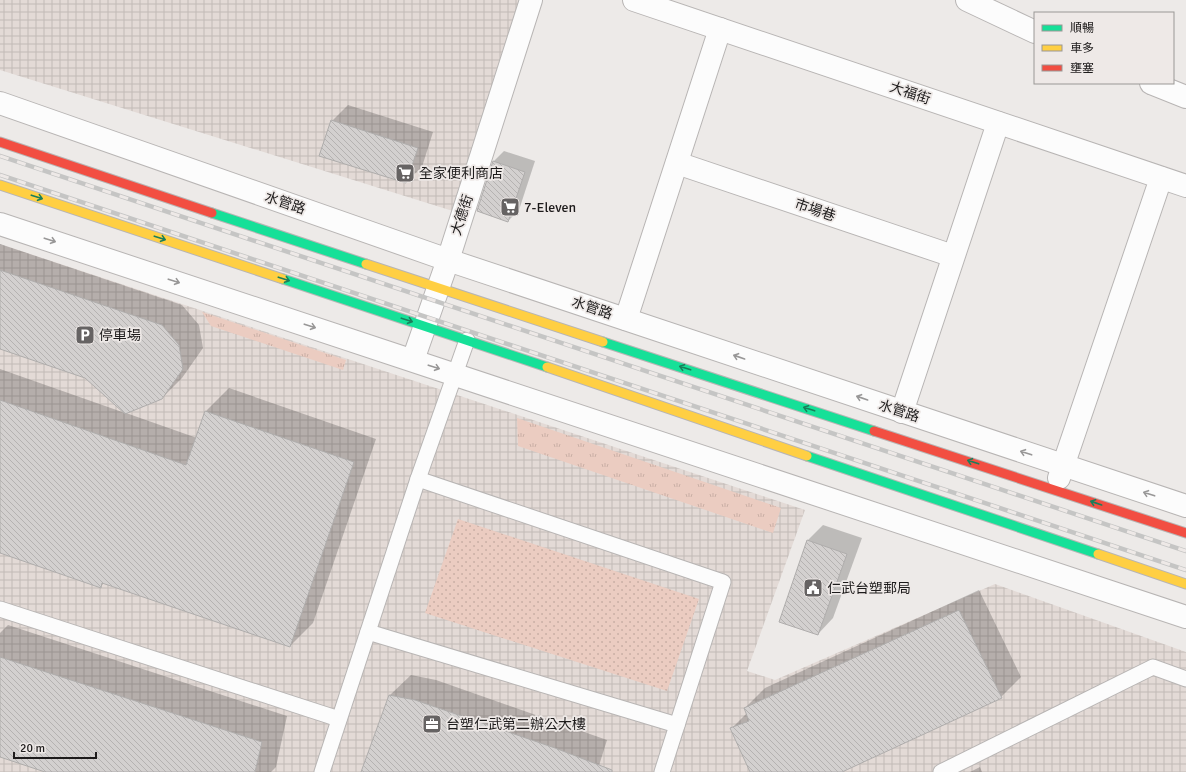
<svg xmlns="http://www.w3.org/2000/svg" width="1186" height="772" font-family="Signika,'Noto Sans TC',sans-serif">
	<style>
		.industrial { fill: url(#industrial-grid) }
		.grass { fill: url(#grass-tufts) }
		.garden { fill: url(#garden-dots) }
		.shadow { fill: #0003 }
		.building { fill: url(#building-back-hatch); stroke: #afadac }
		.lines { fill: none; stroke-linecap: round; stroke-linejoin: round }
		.lane-casing { stroke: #b8b5b4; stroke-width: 17 }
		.street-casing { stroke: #b8b5b4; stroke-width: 24 }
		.fast-casing { stroke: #b8b5b4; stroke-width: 11 }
		.slow-casing { stroke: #b8b5b4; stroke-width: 11 }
		.jam-casing { stroke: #b8b5b4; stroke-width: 11 }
		.lane { stroke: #fcfcfc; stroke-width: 15 }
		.street { stroke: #fcfcfc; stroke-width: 22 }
		.fast { stroke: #16e098; stroke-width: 9 }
		.slow { stroke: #ffcf43; stroke-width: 9 }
		.jam { stroke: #f24e42; stroke-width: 9 }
		.rail-casing { stroke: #c5c5c4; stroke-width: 4.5 }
		.rail { stroke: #eee9e7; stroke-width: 3; stroke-dasharray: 9; stroke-linecap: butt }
		.oneway { stroke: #1a7e5a }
		.oneway2 { stroke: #989797 }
		.labels { text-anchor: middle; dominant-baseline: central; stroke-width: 3.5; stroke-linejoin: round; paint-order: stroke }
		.street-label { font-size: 14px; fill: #1d1b1b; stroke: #eee9e7 }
		.poi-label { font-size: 14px; fill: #1d1b1b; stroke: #eee9e7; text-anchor: start }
	</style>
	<defs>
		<pattern id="industrial-grid" width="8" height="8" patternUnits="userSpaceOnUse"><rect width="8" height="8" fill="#e3dad6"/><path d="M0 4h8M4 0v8" fill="none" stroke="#c2bab7"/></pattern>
		<pattern id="grass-tufts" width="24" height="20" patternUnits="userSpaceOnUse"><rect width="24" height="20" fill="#ebccc1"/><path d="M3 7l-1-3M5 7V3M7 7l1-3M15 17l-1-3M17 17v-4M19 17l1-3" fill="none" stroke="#c9afa5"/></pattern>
		<pattern id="garden-dots" width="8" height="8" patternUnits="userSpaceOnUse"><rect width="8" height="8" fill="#ebccc1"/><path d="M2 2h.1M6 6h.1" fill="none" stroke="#c9afa5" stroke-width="1.8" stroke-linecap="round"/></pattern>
		<pattern id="building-back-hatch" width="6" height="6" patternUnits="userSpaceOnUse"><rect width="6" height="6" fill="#d3d0cf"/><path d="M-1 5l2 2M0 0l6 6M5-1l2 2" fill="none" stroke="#b5b2b1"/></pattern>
	</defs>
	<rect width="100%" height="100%" fill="#edeae8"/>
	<!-- industrial -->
	<g class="industrial">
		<polygon points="0,0 542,0 472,217 0,70"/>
		<polygon points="0,244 805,510 747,671 775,680 995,584 1186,652 1186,772 0,772"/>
	</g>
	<!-- grass -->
	<g class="grass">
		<polygon points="202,312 346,360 343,370 211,326"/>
		<polygon points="517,418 781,508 773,533 518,446"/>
	</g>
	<!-- garden -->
	<polygon class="garden" points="458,519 699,599 667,691 425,613"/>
	<!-- shadow -->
	<g class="shadow">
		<polygon points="348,105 433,132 422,167 406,182 332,121"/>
		<polygon points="504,151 535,161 519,210 508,221 493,162"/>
		<polygon points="0,244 182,305 199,325 203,348 182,378 162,398 126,413 197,438 206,411 229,388 376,439 313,623 290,646 104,583 101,586 0,552 0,369 125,413 85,377 0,348"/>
		<polygon points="823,525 862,538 833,618 818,634 808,540"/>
		<polygon points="979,590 1021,677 1001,697 840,772 751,772 731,729 747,713 745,708 765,688"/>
		<polygon points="8,625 287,716 276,767 271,772 48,772 0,756 0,633"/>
		<polygon points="411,675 436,680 607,740 597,772 363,772 390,695"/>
		<polygon points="980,767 982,772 970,772"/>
	</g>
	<!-- building -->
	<g class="building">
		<polygon points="331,120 418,148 406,183 319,156"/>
		<polygon points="493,161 525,172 508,222 477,211"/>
		<polygon points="0,270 162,325 179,345 183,369 162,399 125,414 85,378 0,349"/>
		<polygon points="0,400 186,465 205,411 354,462 290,647 102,583 101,588 0,553"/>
		<polygon points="807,540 847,554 818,635 779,622"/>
		<polygon points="959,610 1002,698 842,772 750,772 730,728 749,721 744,708"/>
		<polygon points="0,657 262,742 255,772 45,772 0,757"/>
		<polygon points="389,695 415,700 555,748 612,770 612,772 361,772"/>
	</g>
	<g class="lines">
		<!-- lane casing -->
		<g class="lane-casing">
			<g id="lane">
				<polyline points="418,479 723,582 662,772"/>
				<polyline points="0,609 339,719"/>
				<polyline points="368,632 677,725"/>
				<polyline points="322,772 418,479 467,340"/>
				<polyline points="941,772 1153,667 1186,679"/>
			</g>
		</g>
		<!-- street casing -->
		<g class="street-casing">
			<g id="street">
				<polyline points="634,0 1186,186"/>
				<polyline points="967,0 1035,32"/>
				<polyline points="1151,83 1186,97"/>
				<polyline points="0,103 448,260 1186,506"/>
				<polyline points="677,163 953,256"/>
				<polyline points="0,224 1186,617"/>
				<polyline points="626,319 720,29"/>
				<polyline points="413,360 448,260 531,0"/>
				<polyline points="902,412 998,123"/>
				<polyline points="1059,478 1161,178"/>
			</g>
		</g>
		<!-- fast casing -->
		<g class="fast-casing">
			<g id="fast">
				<polyline points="212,213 366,264"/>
				<polyline points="283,279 547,367"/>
				<polyline points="603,342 874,431"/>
				<polyline points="807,456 1098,554"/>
			</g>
		</g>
		<!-- slow casing -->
		<g class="slow-casing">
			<g id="slow">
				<polyline points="0,185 283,279"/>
				<polyline points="366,264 603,342"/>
				<polyline points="547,367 807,456"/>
				<polyline points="1098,554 1186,584"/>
			</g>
		</g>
		<!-- jam casing -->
		<g class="jam-casing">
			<g id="jam">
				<polyline points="0,142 212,213"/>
				<polyline points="874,431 1186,533"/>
			</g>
		</g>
		<!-- lane -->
		<use href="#lane" class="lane"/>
		<!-- street -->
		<use href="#street" class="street"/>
		<!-- fast -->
		<use href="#fast" class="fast"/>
		<!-- slow -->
		<use href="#slow" class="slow"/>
		<!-- jam -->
		<use href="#jam" class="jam"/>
		<!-- rail casing -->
		<g class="rail-casing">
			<g id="rail">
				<polyline points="0,156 1186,551"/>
				<polyline points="0,175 1186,570"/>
			</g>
		</g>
		<!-- rail -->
		<use href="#rail" class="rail"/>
	</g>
	<!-- one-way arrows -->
	<defs><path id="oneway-shaft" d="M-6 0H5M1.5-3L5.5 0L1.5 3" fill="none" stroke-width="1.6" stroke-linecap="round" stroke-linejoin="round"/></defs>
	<g class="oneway">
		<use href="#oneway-shaft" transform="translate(37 197) rotate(18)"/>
		<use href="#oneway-shaft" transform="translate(160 238) rotate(18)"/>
		<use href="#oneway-shaft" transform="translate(284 279) rotate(18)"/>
		<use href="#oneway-shaft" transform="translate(407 320) rotate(18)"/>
		<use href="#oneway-shaft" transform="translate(685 368) rotate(-162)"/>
		<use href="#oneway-shaft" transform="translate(809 409) rotate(-162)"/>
		<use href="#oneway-shaft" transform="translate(973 462) rotate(-162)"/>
		<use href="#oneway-shaft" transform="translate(1096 503) rotate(-161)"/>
	</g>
	<g class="oneway2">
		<use href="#oneway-shaft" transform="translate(50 240) rotate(18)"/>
		<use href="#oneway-shaft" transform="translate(174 281) rotate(18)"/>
		<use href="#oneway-shaft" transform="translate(310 326) rotate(18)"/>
		<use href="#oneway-shaft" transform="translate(739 357) rotate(-161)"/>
		<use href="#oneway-shaft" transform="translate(434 367) rotate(18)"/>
		<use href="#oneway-shaft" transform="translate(862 398) rotate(-161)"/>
		<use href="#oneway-shaft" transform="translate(1026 453) rotate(-162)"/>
		<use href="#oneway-shaft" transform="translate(1149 494) rotate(-162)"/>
	</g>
	<!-- icons -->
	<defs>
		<g id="supermarket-square" transform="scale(1)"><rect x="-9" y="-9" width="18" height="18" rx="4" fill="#666363" stroke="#eee9e7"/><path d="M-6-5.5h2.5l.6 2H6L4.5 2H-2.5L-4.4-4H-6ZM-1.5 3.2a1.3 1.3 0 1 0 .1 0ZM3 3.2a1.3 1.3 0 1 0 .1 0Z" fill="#fff"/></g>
		<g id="parking-square" transform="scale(1)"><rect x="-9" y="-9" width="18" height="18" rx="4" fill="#666363" stroke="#eee9e7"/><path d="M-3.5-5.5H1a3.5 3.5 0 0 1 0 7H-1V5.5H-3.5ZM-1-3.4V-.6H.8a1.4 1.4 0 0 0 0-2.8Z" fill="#fff"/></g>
		<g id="civic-square" transform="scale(1)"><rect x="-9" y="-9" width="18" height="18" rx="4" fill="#666363" stroke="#eee9e7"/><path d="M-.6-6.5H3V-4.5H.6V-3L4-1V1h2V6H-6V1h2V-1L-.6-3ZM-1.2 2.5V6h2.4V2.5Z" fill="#fff"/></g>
		<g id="office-square" transform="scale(1)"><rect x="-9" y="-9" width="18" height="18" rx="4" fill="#666363" stroke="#eee9e7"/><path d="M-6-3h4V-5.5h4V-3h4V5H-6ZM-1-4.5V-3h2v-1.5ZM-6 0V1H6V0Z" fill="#fff"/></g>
	</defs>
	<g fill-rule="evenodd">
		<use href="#supermarket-square" x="405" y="173"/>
		<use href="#supermarket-square" x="510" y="207"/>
		<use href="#parking-square" x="85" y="335"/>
		<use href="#civic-square" x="813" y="588"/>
		<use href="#office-square" x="432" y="724"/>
	</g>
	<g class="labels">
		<!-- street labels -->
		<g class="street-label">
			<text transform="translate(910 93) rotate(19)">大福街</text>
			<text transform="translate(285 203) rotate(19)">水管路</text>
			<text transform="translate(815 210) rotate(19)">市場巷</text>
			<text transform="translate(462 215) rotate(-72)">大德街</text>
			<text transform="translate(592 308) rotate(19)">水管路</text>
			<text transform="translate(899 411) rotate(18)">水管路</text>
		</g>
		<!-- poi labels -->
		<g class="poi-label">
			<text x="419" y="173">全家便利商店</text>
			<text x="524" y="207">7-Eleven</text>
			<text x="99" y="335">停車場</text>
			<text x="827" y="588">仁武台塑郵局</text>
			<text x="446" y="724">台塑仁武第二辦公大樓</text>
		</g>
	</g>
	<!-- legend -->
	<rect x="1034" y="12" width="140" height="72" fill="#eee9e7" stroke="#9a9795"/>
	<rect x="1042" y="25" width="20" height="6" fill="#16e098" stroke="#9a9795"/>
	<text x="1070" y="32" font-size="12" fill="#1d1b1b">順暢</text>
	<rect x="1042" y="45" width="20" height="6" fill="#ffcf43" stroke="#9a9795"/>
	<text x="1070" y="52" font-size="12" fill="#1d1b1b">車多</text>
	<rect x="1042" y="65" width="20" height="6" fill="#f24e42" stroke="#9a9795"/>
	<text x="1070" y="72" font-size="12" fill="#1d1b1b">壅塞</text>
	<!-- scale -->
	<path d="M14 752v6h82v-6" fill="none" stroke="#1d1b1b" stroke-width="2"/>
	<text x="20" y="752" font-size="12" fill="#1d1b1b" stroke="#eee9e7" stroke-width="3" paint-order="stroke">20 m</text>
</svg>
